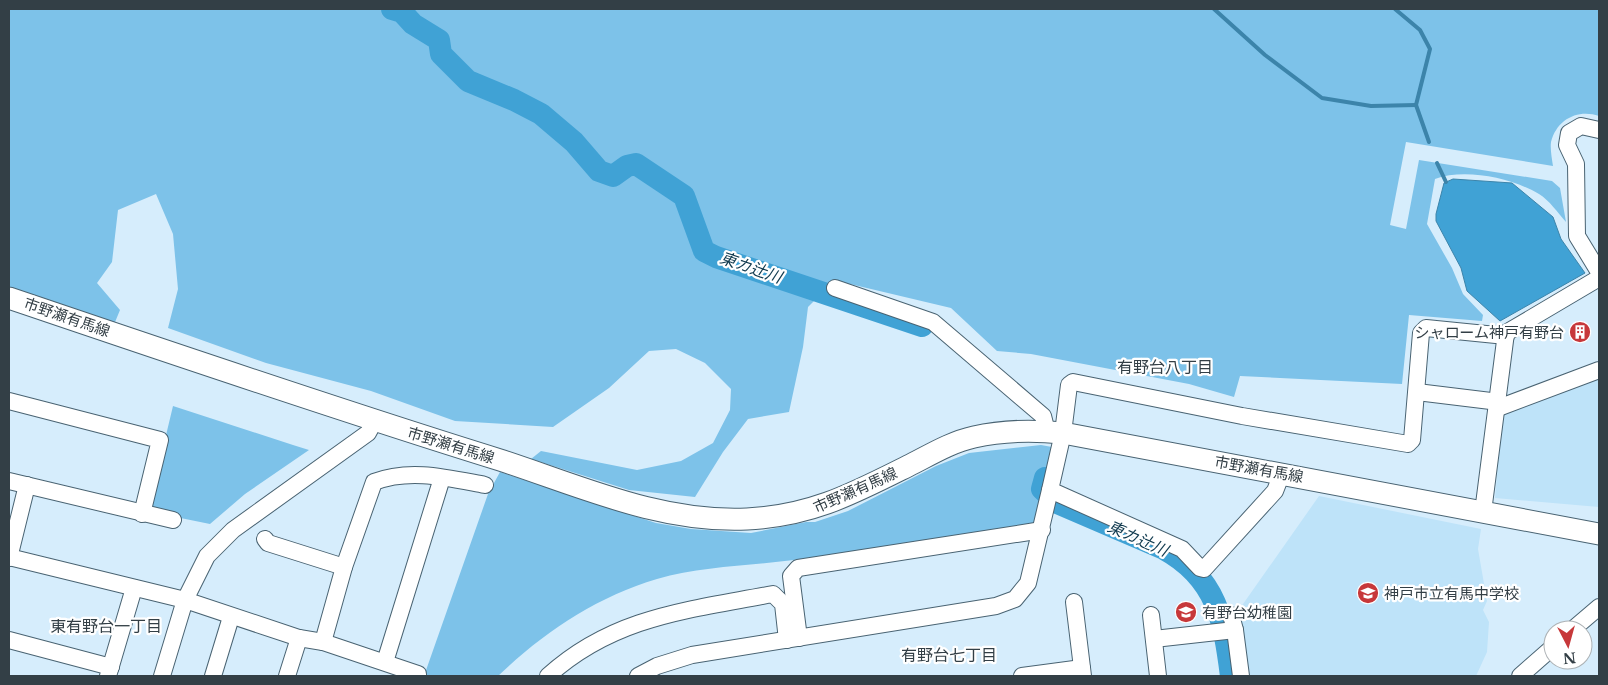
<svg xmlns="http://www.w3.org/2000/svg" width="1608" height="685" font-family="'Libre Baskerville','Noto Sans JP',serif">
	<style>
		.built { fill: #bee3f9 }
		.green { fill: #7dc2e9 }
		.water { fill: #40a2d5; stroke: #3c84aa }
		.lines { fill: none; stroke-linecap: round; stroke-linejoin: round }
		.stream { stroke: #3c84aa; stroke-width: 4 }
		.river { stroke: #40a2d5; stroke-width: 22 }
		.minor-casing { stroke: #496372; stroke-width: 18 }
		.major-casing { stroke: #496372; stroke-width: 23 }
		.minor { stroke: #fff; stroke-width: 16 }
		.major { stroke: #fff; stroke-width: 21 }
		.labels { text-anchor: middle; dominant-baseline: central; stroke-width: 4.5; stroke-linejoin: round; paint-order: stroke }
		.street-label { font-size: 15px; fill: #333f46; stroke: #fff }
		.poi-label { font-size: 15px; fill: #333f46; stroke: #fff; text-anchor: start }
		.water-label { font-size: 16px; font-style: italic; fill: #0f394e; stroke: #fff }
		.neighbourhood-label { font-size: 16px; fill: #333f46; stroke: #fff }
	</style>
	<rect width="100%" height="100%" fill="#d6edfc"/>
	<!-- built -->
	<g class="built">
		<polygon points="1599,376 1599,507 1495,498 1502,418 1507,411"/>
		<polygon points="1319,496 1481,529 1478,549 1487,601 1483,610 1489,622 1487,652 1476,676 1243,676 1236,614"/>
	</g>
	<!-- green -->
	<g class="green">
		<path d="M9 9H1599V116C1578 109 1557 119 1551 142 1550 149 1552 159 1553 166L1406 142 1390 225 1406 229 1419 160 1552 181 1560 188 1566 222C1558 213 1549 200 1539 194 1512 178 1465 168 1435 179L1427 224 1452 268 1463 294 1483 315 1482 321 1409 315 1402 384 1240 376 1234 397 1189 384 1031 354 997 351 951 308 850 284 828 287 808 307 803 347 789 412 748 419 723 452 695 497 629 490 531 459 541 451 637 470 681 461 713 443 730 410 731 389 705 363 676 349 649 351 609 388 553 427 455 421 371 391 266 363 168 328 178 289 173 234 156 194 118 210 112 262 97 283 120 310 113 327 9 290Z"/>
		<polygon points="173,406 293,445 309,450 245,494 210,524 156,513 150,502"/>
		<path d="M1041 445 1052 447 1035 522 1031 524C956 535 881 547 807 558 758 566 705 565 657 579 596 597 543 633 498 676H424L488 494 500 472 656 523 691 529 751 533 806 522H815L848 511 936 466 969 453Z"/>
	</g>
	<!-- water -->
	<polygon class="water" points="1453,179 1512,183 1553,217 1561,239 1585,273 1500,321 1467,291 1461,268 1436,221 1436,214 1444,183"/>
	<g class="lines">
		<!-- stream -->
		<g class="stream">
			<polyline points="1214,9 1265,55 1322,98 1371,106 1416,105"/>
			<polyline points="1395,9 1420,30 1430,49 1416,105 1429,142"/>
			<polyline points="1437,163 1446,182"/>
		</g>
		<!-- river -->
		<g class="river">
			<polyline points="392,9 402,12 413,24 439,40 441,54 468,81 514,100 541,114 574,142 599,171 613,176 627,166 636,164 684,196 704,251 716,257 922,326"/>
			<path d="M1045 478 1042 489 1057 503 1164 549C1217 578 1224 621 1231 676"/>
		</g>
		<!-- minor casing -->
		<g class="minor-casing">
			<g id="minor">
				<polyline points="1599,130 1581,126 1569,133 1567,145 1576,164 1577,236 1599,272"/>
				<polyline points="835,288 933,322 1043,416 1047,432"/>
				<polyline points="1417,392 1499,402"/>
				<polyline points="9,401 160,440 142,514"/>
				<polyline points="1498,408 1599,370"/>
				<polyline points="1282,473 1275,491 1204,569 1200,568 1182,549 1050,490 1063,433 1069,385 1073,382 1242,416 1408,444 1412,440 1421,333 1426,328 1506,336"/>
				<polyline points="9,481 173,520"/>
				<polyline points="1483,512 1506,333 1599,278"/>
				<polyline points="265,539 268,543 344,567"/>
				<polyline points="9,557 185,600 299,638 323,642 418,674 418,676"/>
				<polyline points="9,558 27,485"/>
				<polyline points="1074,602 1083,676"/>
				<polyline points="1151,615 1158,676"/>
				<polyline points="1231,615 1235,630 1241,676"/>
				<polyline points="1572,630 1599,607"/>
				<polyline points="799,638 791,576 798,568 1042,530"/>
				<polyline points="1154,639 1235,630"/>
				<polyline points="9,640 111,667"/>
				<path d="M323 642 344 567 374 482C410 468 448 478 485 485"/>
				<polyline points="385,662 442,478"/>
				<polyline points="108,676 134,588"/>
				<polyline points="162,676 185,600 207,556 233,530 368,433 374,422"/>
				<polyline points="213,676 231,617"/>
				<polyline points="287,676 299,638"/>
				<path d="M548 676C614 616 690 610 773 594L783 604 787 640"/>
				<polyline points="638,676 657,666 692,655 996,606 1015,599 1028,583 1050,490"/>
				<polyline points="1022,676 1082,668"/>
				<polyline points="1520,676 1553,647"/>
			</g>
		</g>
		<!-- major casing -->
		<g class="major-casing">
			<path id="major" d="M9 298C172 353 335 409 500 460 580 486 660 523 747 519 811 516 852 494 908 466 930 455 951 442 974 437 1004 430 1033 430 1063 433L1599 534"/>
		</g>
		<!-- minor -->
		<use href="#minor" class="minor"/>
		<!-- major -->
		<use href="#major" class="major"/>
	</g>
	<!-- icons -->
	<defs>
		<g id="building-disc" transform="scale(1.125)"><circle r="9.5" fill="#c7383a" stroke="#fff"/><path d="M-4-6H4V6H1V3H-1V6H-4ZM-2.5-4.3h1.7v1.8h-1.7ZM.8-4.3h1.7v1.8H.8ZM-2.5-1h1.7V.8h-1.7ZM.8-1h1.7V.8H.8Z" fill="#fff"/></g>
		<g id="school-disc" transform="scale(1.125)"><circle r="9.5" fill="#c7383a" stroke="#fff"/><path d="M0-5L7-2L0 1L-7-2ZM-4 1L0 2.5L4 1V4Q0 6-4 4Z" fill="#fff"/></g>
	</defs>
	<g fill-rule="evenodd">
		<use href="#building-disc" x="1580" y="332"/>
		<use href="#school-disc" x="1368" y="593"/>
		<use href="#school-disc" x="1186" y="612"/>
	</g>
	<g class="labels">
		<!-- street labels -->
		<g class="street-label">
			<text transform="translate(67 317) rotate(19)">市野瀬有馬線</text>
			<text transform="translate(451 445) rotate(17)">市野瀬有馬線</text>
			<text transform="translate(1259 469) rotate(10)">市野瀬有馬線</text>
			<text transform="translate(855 490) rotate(-24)">市野瀬有馬線</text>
		</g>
		<!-- poi labels -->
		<g class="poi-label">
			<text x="1564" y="332" text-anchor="end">シャローム神戸有野台</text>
			<text x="1384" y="593">神戸市立有馬中学校</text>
			<text x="1202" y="612">有野台幼稚園</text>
		</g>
		<!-- water labels -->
		<g class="water-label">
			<text transform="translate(751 267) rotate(19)">東カ辻川</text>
			<text transform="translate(1138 538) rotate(24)">東カ辻川</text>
		</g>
		<!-- neighbourhood labels -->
		<g class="neighbourhood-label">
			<text x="1165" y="367">有野台八丁目</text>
			<text x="106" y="626">東有野台一丁目</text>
			<text x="949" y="655">有野台七丁目</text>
		</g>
	</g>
	<!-- border -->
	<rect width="1608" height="685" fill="none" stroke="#333f46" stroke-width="20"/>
	<!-- north arrow -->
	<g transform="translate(1568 645) rotate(174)"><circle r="24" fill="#ffffff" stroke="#adb2b5"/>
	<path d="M0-4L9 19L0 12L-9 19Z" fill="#c7383a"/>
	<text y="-8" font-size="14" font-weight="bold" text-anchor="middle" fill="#333f46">N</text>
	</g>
</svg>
